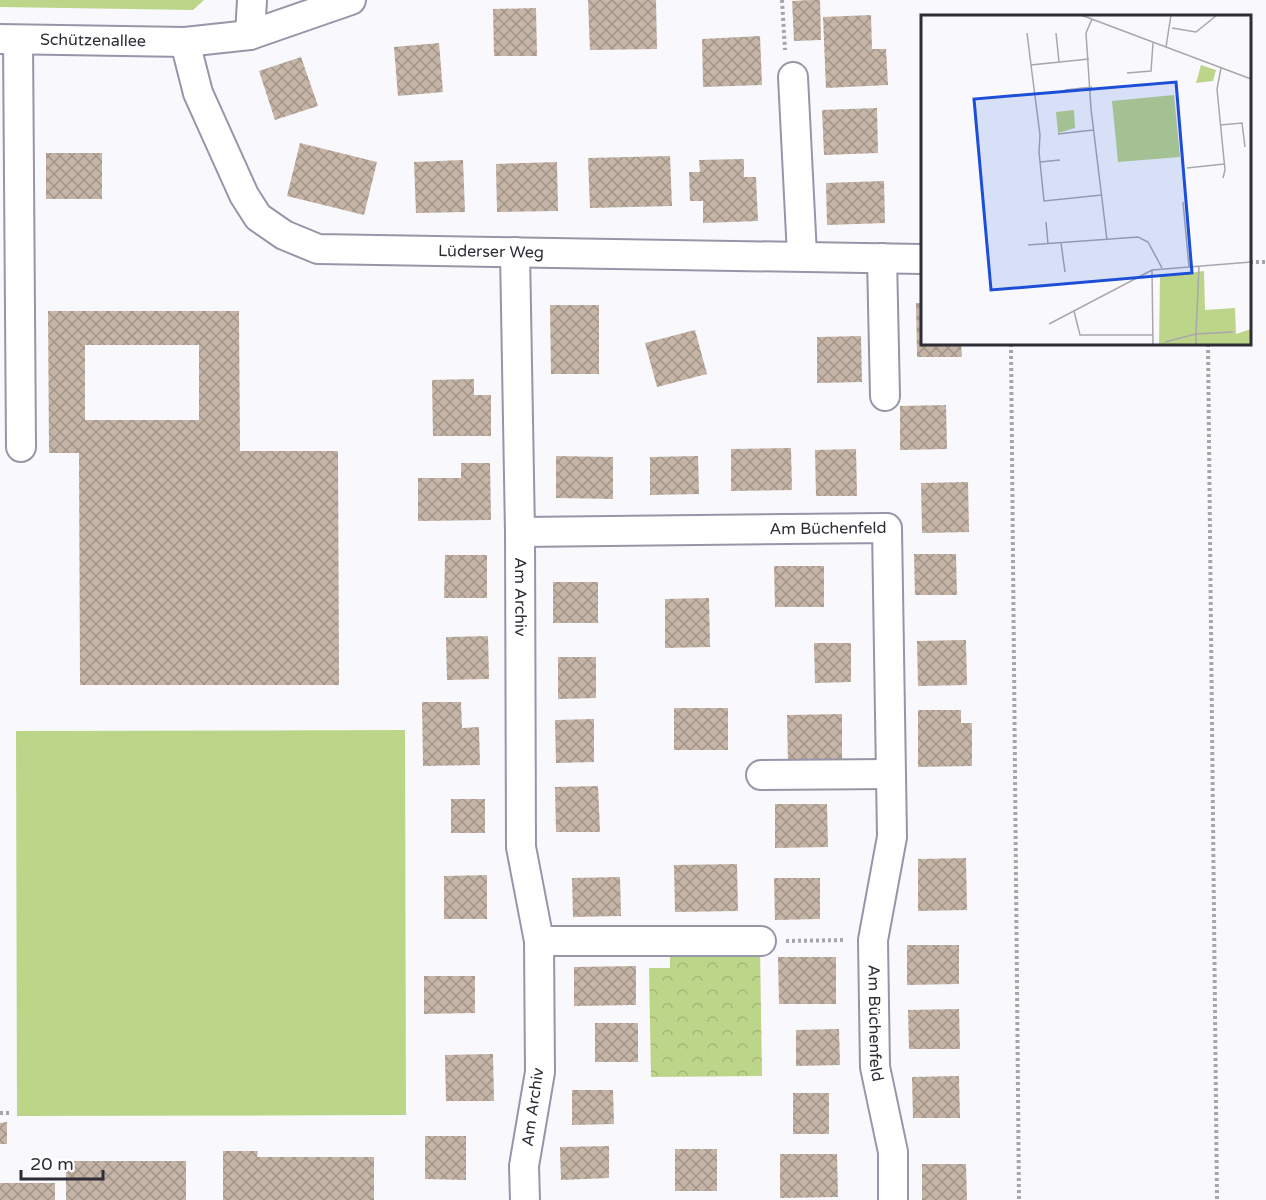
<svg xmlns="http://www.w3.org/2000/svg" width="1266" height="1200" font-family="'Varela Round',sans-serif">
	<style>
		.grass { fill: #bdd589 }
		.forest { fill: url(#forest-crowns) }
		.building { fill: url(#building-cross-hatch); fill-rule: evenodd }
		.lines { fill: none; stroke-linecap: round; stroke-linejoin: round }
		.minor-casing { stroke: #9795a8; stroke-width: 32 }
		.path { stroke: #a5a5ab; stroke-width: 4; stroke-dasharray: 3 3; stroke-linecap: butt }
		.minor { stroke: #fff; stroke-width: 28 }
		.labels { text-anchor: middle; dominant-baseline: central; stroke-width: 4.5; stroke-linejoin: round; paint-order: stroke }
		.street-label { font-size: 16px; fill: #2e2d35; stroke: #fff }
		.inset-road { fill: none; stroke: #a8a7ad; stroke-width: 1.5 }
		.view { fill: #1d4ed8; fill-opacity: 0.15; stroke: #1d4ed8; stroke-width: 3 }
		.inset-edge { fill: none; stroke: #2e2d35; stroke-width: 3 }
	</style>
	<defs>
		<pattern id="forest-crowns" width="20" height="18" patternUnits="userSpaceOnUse" patternTransform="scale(1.5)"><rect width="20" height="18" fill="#bdd589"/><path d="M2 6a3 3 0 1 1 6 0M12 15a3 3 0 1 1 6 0" fill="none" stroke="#a3b777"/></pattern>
		<pattern id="building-cross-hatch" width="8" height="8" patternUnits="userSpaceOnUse" patternTransform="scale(1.5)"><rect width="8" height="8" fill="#c6b5a7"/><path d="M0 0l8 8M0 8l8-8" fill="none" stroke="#a19489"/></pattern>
	</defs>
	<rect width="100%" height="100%" fill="#f9f9fd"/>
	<!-- grass -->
	<g class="grass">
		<polygon points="0,0 204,0 193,10 0,7"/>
		<polygon points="405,730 406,1115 17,1116 16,731"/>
	</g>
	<!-- forest -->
	<polygon class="forest" points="760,946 762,1076 651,1077 649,968 670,968 670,947"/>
	<!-- building -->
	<g class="building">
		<polygon points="588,0 656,0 657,49 590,50"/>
		<polygon points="809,0 820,0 821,40 794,41 792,1"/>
		<polygon points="536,8 537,56 494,56 493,9"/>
		<polygon points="871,15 872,49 886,49 888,85 826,88 823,17"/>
		<polygon points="760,36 762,85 703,87 702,39"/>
		<polygon points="439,43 443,92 398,96 394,47"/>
		<polygon points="301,57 318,106 275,120 259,71"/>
		<polygon points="877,108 878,153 824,155 822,110"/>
		<polygon points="300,143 377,162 364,215 287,196"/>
		<rect x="46" y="153" width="56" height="46"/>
		<polygon points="670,156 672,206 590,208 588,158"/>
		<polygon points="744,159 744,177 756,177 758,221 703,223 703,201 690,201 689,172 700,172 699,160"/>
		<polygon points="463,160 465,212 416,213 414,162"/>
		<polygon points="557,162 558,211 497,212 496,164"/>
		<polygon points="884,181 885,223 827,225 826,183"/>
		<polygon points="916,303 922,303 922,344 961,344 962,357 917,357"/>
		<polygon points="550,305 599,305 599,374 551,374"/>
		<path d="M48 311H239L240 451H338L339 685H80L79 453H49ZM85 345H199V420H85Z"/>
		<polygon points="695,330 707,374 657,387 645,343"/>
		<polygon points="861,336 862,382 817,383 817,337"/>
		<polygon points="474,379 474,395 491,395 491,436 433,436 432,380"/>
		<polygon points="946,405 947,449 900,450 900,406"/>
		<polygon points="791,448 792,490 731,491 731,449"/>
		<polygon points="856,449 857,496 816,496 815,450"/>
		<polygon points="556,456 613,457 613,499 556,498"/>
		<polygon points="698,456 699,494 650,495 650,457"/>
		<polygon points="461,463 490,463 491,520 418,521 418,478 461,478"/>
		<polygon points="968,482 969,532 922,533 921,483"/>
		<polygon points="914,554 956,554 957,595 915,595"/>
		<polygon points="445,555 487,555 487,598 444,598"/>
		<polygon points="774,566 824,566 824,607 775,607"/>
		<rect x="553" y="582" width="45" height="41"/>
		<polygon points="709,598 710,647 665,648 665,599"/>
		<polygon points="488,636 489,679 447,680 446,637"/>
		<polygon points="966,640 967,685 918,686 917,641"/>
		<polygon points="814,643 851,643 851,682 815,683"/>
		<polygon points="558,657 596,657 596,698 558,699"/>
		<polygon points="422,702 461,702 462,728 479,727 480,765 423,766"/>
		<rect x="674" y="708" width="54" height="42"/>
		<polygon points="918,710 961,710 961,723 972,723 972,766 918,767"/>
		<polygon points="842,714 842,760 788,762 787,715"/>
		<polygon points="594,719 594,762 556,763 555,720"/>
		<polygon points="598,786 600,832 556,832 555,787"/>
		<rect x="451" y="799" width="34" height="34"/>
		<polygon points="775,804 827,804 828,847 775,848"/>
		<polygon points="966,858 967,910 918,911 918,859"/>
		<polygon points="737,864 738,911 675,912 674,865"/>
		<polygon points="487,875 487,919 444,919 444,876"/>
		<polygon points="620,877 621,916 573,917 572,878"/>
		<polygon points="774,878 820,878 820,919 775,920"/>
		<polygon points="907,945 959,945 959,984 907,985"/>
		<polygon points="778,957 836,957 836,1004 779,1004"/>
		<polygon points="636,966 636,1005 574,1006 574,967"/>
		<polygon points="424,976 475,976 475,1013 424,1014"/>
		<polygon points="959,1009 960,1049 909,1049 908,1010"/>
		<rect x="595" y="1023" width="43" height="39"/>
		<polygon points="839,1029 840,1065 796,1066 796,1030"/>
		<polygon points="493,1054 494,1101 446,1101 445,1055"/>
		<polygon points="959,1076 960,1118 913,1118 912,1077"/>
		<polygon points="572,1090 613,1090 614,1124 572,1125"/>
		<rect x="793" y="1093" width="36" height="41"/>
		<polygon points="7,1122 7,1144 0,1144 0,1123"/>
		<polygon points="425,1136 466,1136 466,1180 425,1179"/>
		<polygon points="609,1146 609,1178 561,1180 560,1147"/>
		<rect x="675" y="1149" width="42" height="42"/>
		<polygon points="223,1151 258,1151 257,1157 374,1157 374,1200 223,1200"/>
		<polygon points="780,1154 837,1154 838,1197 780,1198"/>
		<rect x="66" y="1161" width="120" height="39"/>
		<polygon points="922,1164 966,1164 967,1200 922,1200"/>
		<rect x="0" y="1183" width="55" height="17"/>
	</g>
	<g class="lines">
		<!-- minor casing -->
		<g class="minor-casing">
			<g id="minor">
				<polyline points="250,35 252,0"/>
				<path id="s1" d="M0 39 185 42 250 35 351 0"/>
				<polyline points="18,40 21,447"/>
				<path id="s2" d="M185 42 198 93 244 195 258 217 284 235 318 249 922 259"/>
				<polyline points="793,77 802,255"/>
				<path id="s3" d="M515 252 520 532 521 847 539 941 540 1072 524 1166 525 1200"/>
				<polyline points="882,258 885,396"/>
				<path id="s4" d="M520 532 887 528 892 837 873 940 875 1067 893 1152V1200"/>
				<polyline points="761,775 890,774"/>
				<polyline points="539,941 761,941"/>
			</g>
		</g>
		<!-- path -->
		<g class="path">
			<polyline points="782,0 785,50"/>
			<polyline points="1250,262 1266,262"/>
			<polyline points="1011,344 1019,1200"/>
			<polyline points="1208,344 1217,1200"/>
			<polyline points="786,941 845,940"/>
			<polyline points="0,1113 11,1113"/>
		</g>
		<!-- minor -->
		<use href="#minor" class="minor"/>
	</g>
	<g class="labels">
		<!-- street labels -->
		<g class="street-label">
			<text stroke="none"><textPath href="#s1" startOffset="93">Schützenallee</textPath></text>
			<text stroke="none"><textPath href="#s2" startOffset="432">Lüderser Weg</textPath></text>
			<text stroke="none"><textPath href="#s4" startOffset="308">Am Büchenfeld</textPath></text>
			<text stroke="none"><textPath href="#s3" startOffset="345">Am Archiv</textPath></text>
			<text stroke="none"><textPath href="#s4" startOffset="864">Am Büchenfeld</textPath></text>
			<text transform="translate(533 1107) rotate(-82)">Am Archiv</text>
		</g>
	</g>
	<!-- overview -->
	<g transform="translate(921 15)">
		<rect width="330" height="330" fill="#f9f9fd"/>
		<path d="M253 80 259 142 197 147 191 86ZM283 256 284 295 314 293 315 319 330 314V330H238L239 261Z" fill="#bdd589"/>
		<path d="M280 50 295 55 292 66 275 68ZM153 95 154 113 137 118 135 97Z" fill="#bdd589"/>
		<path class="inset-road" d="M160 0 330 64M171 4 165 18 170 94 186 225M251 13 275 17 296 0M106 18 110 50M135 18 138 47M245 32 250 0M168 44 110 50 119 120 118 137 123 186 181 180M300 53 296 74 304 155 302 163M206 58 230 56 232 28M144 75 171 72M299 110 321 108 324 132M137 119 172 115M119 147 139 145M266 153 303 149M262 187 268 252M125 207 127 229M140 228 144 257M107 230 217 222 227 227 241 253M231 255 232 330M153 296 159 320H232M128 309 231 255 330 247M244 327 275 319 278 251M275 330V319L312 317"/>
		<path class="view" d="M255 67 271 258 70 275 53 84Z"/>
		<rect width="330" height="330" class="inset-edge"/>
	</g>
	<!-- scale -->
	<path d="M21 1170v9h82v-9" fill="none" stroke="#2e2d35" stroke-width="3"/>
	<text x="30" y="1170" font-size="18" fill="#2e2d35" stroke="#ffffff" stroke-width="4.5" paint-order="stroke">20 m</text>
</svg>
